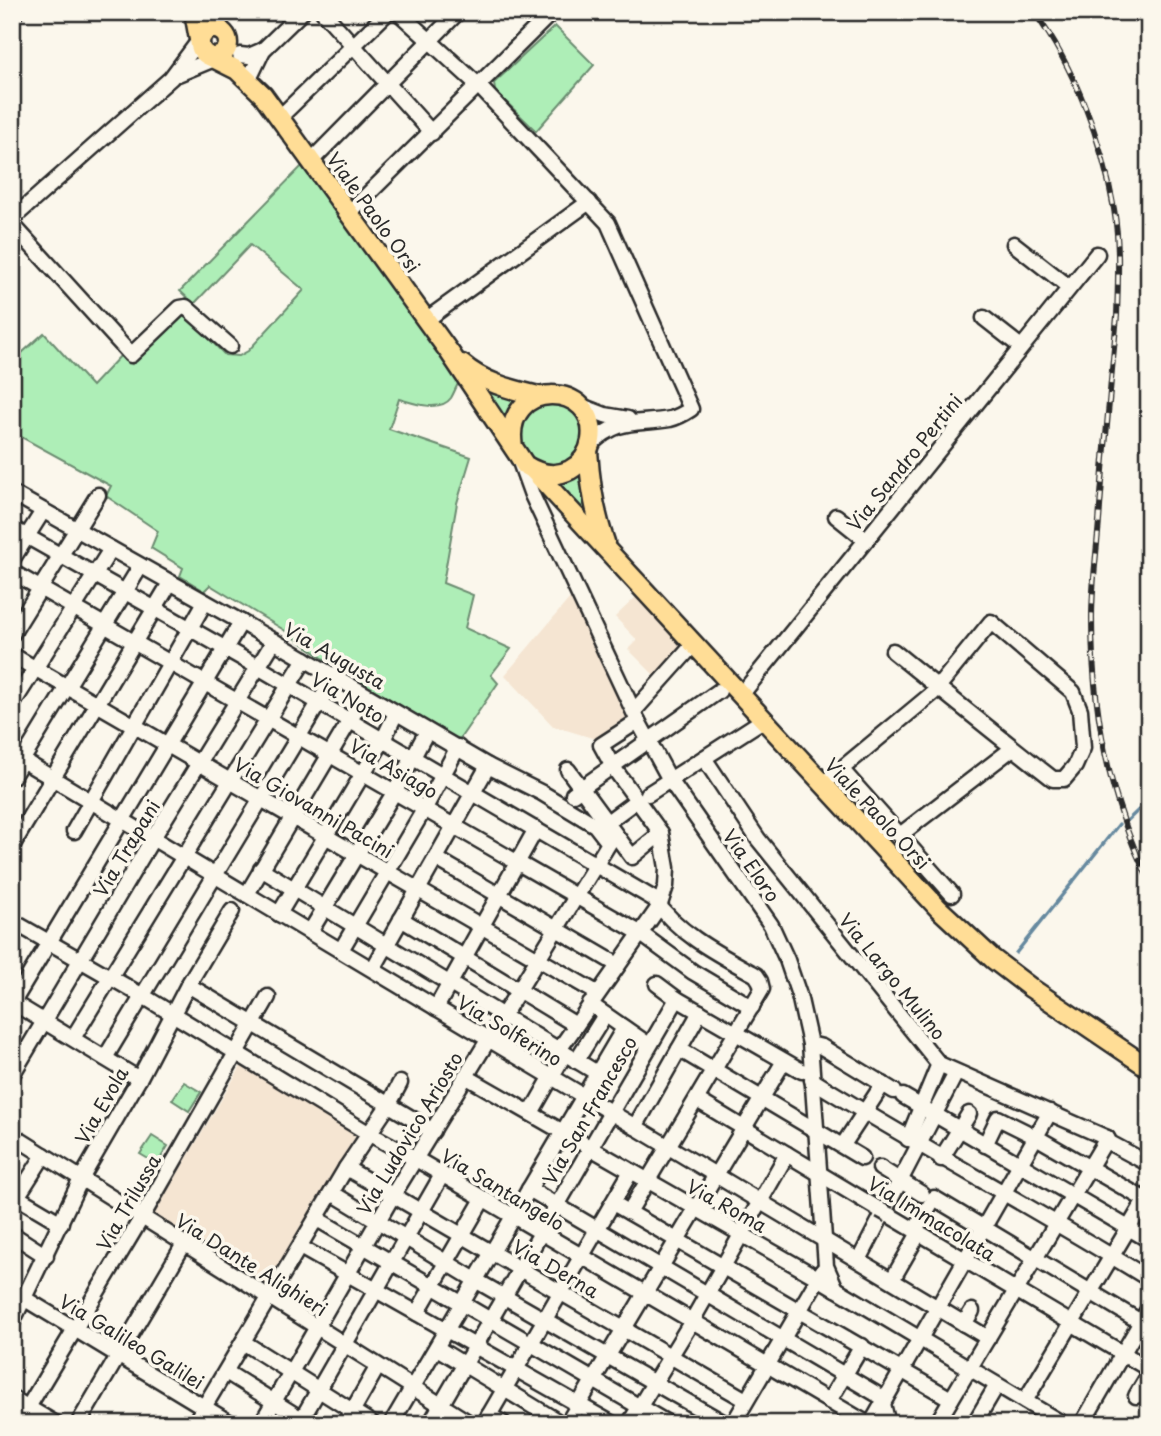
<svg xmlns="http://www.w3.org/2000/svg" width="1161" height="1436" font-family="'Playpen Sans',sans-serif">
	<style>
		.built { fill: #f5e5d2 }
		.green { fill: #aeeeb7; stroke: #6c8c71; stroke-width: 2 }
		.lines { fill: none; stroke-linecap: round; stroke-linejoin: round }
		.stream { stroke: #66899f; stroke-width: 3.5 }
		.minor-casing { stroke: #2b2b2b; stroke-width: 19 }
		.major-casing { stroke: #2b2b2b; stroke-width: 23 }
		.minor { stroke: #fbf7ec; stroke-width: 14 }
		.major { stroke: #ffdd96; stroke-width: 18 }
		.rail-casing { stroke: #2b2b2b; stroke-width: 6 }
		.rail { stroke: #fbf7ec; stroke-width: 3.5; stroke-dasharray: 10; stroke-linecap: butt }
		.minor-bridge-casing { stroke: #2b2b2b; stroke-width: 19; stroke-linecap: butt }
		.minor-bridge { stroke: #fbf7ec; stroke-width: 14 }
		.labels { text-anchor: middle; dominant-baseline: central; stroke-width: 7; stroke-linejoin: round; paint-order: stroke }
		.street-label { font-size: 19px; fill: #2b2b2b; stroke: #fbf7ec }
	</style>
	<rect width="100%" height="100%" fill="#fbf7ec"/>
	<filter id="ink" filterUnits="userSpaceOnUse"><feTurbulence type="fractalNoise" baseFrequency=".0143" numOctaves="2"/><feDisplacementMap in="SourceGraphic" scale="14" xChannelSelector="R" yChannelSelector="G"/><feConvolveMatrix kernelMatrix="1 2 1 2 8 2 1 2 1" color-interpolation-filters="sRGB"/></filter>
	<g filter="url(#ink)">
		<!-- built -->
		<g class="built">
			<polygon points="638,595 684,646 658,679 628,649 637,640 615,617"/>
			<polygon points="570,598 633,720 602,741 553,726 505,675"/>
			<polygon points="243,1063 358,1132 265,1287 154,1214"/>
		</g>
		<!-- green -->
		<g class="green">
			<polygon points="555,26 594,65 536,131 495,91 494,83"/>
			<path d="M303 165 459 382C456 387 454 393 451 398 440 413 413 403 399 399L389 429 471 457 457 503 443 583 473 595 465 628 511 649 491 675 498 683 459 740 331 664 284 630 210 585 202 593 201 589 180 576 183 568 151 548 158 531 106 496 111 486 12 432V362L44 333 92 386 122 354 132 364 184 313 225 355 239 356 248 351 304 290 250 245 194 304 180 291Z"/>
			<polygon points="482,385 525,398 508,422"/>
			<circle cx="552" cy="435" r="32"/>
			<polygon points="582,468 588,516 558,482"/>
			<polygon points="184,1082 201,1092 189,1111 172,1100"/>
			<polygon points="152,1136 168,1146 157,1164 140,1154"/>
		</g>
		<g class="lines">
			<!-- stream -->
			<g class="stream">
				<polyline points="1128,820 1149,800"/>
				<polyline points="1016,953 1119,824"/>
			</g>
			<!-- minor casing -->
			<g class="minor-casing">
				<g id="minor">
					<polyline points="323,12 432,133"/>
					<path d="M398 12 478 85 608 223 691 409C685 413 678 417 670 419 636 425 619 417 591 444"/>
					<polyline points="12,16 16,12"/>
					<polyline points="240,55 249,56 263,50"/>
					<polyline points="252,73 263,50 302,12"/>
					<polyline points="178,74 219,57"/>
					<polyline points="280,117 388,12"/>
					<polyline points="311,161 458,12"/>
					<polyline points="349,213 552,12"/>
					<polyline points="12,219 171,78 204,34"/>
					<polyline points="12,224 131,355 180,308 186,307 230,346"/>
					<polyline points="1014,244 1069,287"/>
					<polyline points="984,318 1021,347"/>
					<polyline points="426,320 589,202"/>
					<polyline points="579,405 605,415 628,419"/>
					<polyline points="519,459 532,495 638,721 670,780 771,925 787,960 799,995 810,1044 826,1266 836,1289"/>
					<polyline points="12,493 241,622 488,766 542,793 595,825 609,843 393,1195 261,1424"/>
					<polyline points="836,516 866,540"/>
					<path d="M12 528 258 667 654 899C678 934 720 955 756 975L760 981 762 989 629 1212"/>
					<polyline points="12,560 43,511"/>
					<polyline points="12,572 640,933 693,972 752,1007"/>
					<polyline points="12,634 98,495"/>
					<polyline points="12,655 597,993"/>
					<polyline points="741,695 1097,254"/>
					<polyline points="12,705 111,549"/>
					<polyline points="634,711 694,644"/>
					<polyline points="12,754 988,1338"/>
					<polyline points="704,758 758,839 939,1064 1107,1138 1110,1143 1149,1164"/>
					<polyline points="841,769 952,894"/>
					<polyline points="568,770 632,857 661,833"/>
					<polyline points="12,777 140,567"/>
					<path d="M822 785 933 693 938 687 991 622 1073 692 1080 710 1083 748 1075 766 1064 779H1053C999 737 946 694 893 651"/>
					<polyline points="573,794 719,691"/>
					<polyline points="648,794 763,720"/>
					<polyline points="606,823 637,800"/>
					<polyline points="74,831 205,602"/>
					<polyline points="900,835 1013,748"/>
					<polyline points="12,846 170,583"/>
					<polyline points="437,859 618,965"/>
					<polyline points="261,869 597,1073"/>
					<polyline points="247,894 365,695"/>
					<polyline points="279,914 383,740 396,713"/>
					<polyline points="401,919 576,1025"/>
					<polyline points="12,921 143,996 368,1133 416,1159 868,1424"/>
					<polyline points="310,932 395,791 427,731"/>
					<polyline points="341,950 425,808 458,747"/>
					<polyline points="373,969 488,766"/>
					<polyline points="657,984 677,999 802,1071"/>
					<polyline points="188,985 433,1131"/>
					<polyline points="12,1002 139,1079"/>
					<polyline points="12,1004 241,622"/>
					<polyline points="590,1004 649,1045"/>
					<polyline points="436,1008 536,829"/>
					<polyline points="73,1038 305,659"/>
					<polyline points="810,1044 822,1047 894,1091"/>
					<polyline points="679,1049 862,1158"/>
					<polyline points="558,1051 659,907 666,886 667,868 661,833 613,767 601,745 638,721"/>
					<polyline points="105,1058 335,676"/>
					<polyline points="576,1061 605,1015"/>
					<polyline points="12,1075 153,838 274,641"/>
					<polyline points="465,1076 818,1278 1063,1424"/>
					<path d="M812 1080C923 1149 1038 1210 1149 1279"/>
					<polyline points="903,1096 1149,1240"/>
					<polyline points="697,1100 880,1210"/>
					<polyline points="531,1113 564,1055"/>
					<polyline points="635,1127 700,1012"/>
					<polyline points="12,1135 471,1424"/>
					<polyline points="908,1139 939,1064"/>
					<polyline points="843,1145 883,1084"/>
					<polyline points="985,1145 998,1118 1036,1137 1149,1202"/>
					<polyline points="941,1159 969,1114"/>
					<polyline points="346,1168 746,1400"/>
					<polyline points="880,1168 922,1194"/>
					<polyline points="529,1189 885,1399"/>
					<polyline points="332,1193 477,1281 726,1424"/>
					<polyline points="12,1194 61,1223"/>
					<polyline points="934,1198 1149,1327"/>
					<polyline points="613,1203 951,1399"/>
					<polyline points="12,1205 44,1155"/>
					<polyline points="889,1215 1149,1369"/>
					<polyline points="317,1219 669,1424"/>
					<polyline points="915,1230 930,1205"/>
					<polyline points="12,1234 46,1256"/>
					<polyline points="300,1247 613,1424"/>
					<polyline points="859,1260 956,1073"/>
					<polyline points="892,1280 919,1233"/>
					<polyline points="12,1291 232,1424"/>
					<polyline points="417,1313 483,1199"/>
					<polyline points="12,1323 81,1179 139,1079 188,985 232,911"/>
					<polyline points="964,1324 972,1311"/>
					<polyline points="243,1342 373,1424"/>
					<polyline points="437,1348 562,1424"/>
					<polyline points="226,1372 308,1423"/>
					<polyline points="1136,1396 1149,1374"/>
					<polyline points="12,1398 56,1424"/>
					<polyline points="829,1401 862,1346"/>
					<polyline points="1025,1401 1149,1194"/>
					<polyline points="883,1404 888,1424"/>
					<polyline points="489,1415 504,1424"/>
					<polyline points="18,1424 142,1217 268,997"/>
					<polyline points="78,1424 184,1244"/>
					<polyline points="194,1424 346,1168 389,1104 400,1083"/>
					<polyline points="299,1424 442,1175"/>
					<polyline points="345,1424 378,1366"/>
					<polyline points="391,1424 624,1028"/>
					<polyline points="430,1424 677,999"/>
					<polyline points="484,1424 630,1173"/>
					<polyline points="567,1424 784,1061"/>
					<polyline points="629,1424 692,1321 787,1154"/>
					<polyline points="733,1424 823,1270"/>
					<polyline points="871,1424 1050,1112"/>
					<polyline points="935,1424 940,1418 1107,1138"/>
					<polyline points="974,1424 997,1385"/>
					<polyline points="1082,1424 1149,1308"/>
				</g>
			</g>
			<!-- major casing -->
			<g class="major-casing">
				<g id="major">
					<polyline points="194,12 200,45"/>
					<polyline points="209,12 221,31"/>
					<circle cx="214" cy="43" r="14"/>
					<path d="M211 57 237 70 263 95 450 353 525 465C539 474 554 478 570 470 581 464 589 453 591 440 600 381 501 377 513 447"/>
					<path d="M462 364C484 383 510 389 538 396"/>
					<path d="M588 451C590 482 594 512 605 542"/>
					<polyline points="534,471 938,908 993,959 1031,988 1149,1068"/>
				</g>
			</g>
			<!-- minor -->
			<use href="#minor" class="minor"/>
			<!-- major -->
			<use href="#major" class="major"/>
			<!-- rail casing -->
			<g class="rail-casing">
				<path id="rail" d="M1034 12C1075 68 1102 141 1114 209 1120 244 1118 281 1117 316 1111 380 1105 443 1100 507 1098 543 1092 581 1092 618 1092 708 1108 799 1149 880"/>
			</g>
			<!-- rail -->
			<use href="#rail" class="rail"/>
			<!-- minor-bridge casing -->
			<g class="minor-bridge-casing">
				<polyline id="minor-bridge" points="880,1210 889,1215"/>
			</g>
			<!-- minor-bridge -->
			<use href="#minor-bridge" class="minor-bridge"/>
		</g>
	</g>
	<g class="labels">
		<!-- street labels -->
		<g class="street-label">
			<text transform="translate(374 212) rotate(54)">Viale Paolo Orsi</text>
			<text transform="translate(904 462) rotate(-51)">Via Sandro Pertini</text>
			<text transform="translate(335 655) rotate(30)">Via Augusta</text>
			<text transform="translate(348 697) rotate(30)">Via Noto</text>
			<text transform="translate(394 768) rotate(30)">Via Asiago</text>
			<text transform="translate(314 807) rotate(30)">Via Giovanni Pacini</text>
			<text transform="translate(878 813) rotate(47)">Viale Paolo Orsi</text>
			<text transform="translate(126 848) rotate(-59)">Via Trapani</text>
			<text transform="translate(752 865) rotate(55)">Via Eloro</text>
			<text transform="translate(893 976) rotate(51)">Via Largo Mulino</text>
			<text transform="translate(510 1030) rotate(31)">Via Solferino</text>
			<text transform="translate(101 1105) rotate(-60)">Via Evola</text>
			<text transform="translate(589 1110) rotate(-60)">Via San Francesco</text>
			<text transform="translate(409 1133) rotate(-59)">Via Ludovico Ariosto</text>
			<text transform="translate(503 1189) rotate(31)">Via Santangelo</text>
			<text transform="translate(128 1202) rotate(-60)">Via Trilussa</text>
			<text transform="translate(727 1205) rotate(29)">Via Roma</text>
			<text transform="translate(932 1218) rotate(31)">Via Immacolata</text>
			<text transform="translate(252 1264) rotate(32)">Via Dante Alighieri</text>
			<text transform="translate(556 1268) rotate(30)">Via Derna</text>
			<text transform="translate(132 1341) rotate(31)">Via Galileo Galilei</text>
		</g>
	</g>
	<!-- margin -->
	<rect width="1161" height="1436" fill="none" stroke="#fbf7ec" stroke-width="42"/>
	<rect x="21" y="21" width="1119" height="1394" fill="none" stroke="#2b2b2b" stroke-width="2.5" filter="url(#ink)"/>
</svg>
